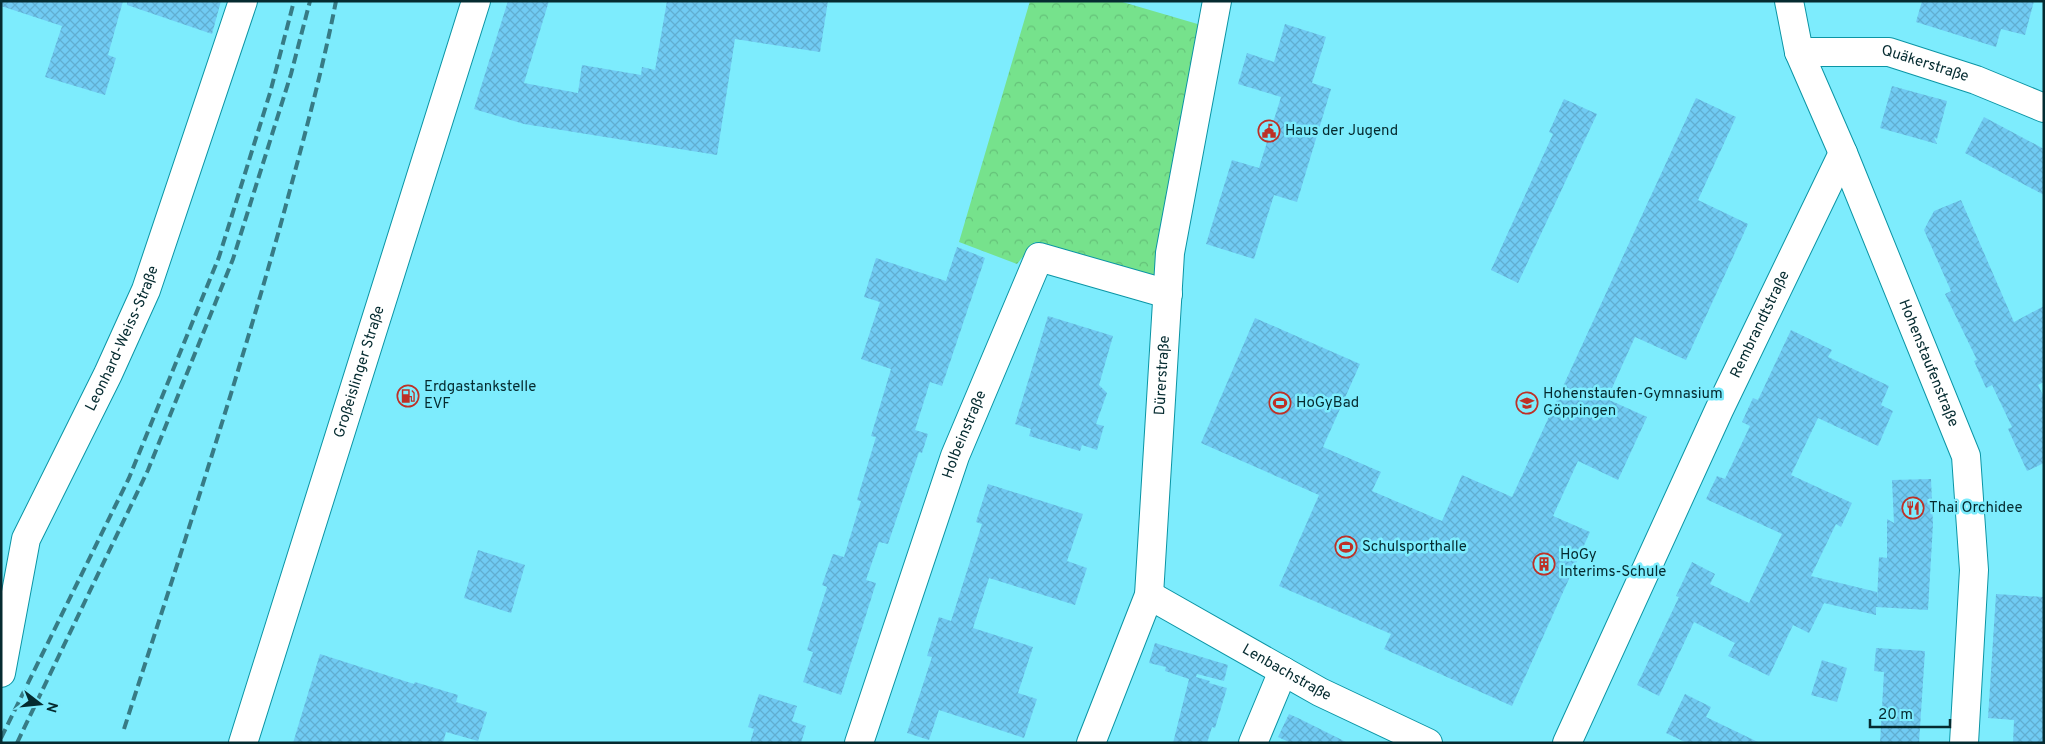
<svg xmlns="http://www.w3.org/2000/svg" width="2045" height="744" font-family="Overpass,sans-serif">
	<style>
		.forest { fill: url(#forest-crowns) }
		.building { fill: url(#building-cross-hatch) }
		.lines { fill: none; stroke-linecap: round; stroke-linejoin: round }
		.minor-casing { stroke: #0b95a5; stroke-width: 30 }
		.major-casing { stroke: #0b95a5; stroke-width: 30 }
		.minor { stroke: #fff; stroke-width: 28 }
		.major { stroke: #fff; stroke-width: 28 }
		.rail { stroke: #377b85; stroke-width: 4; stroke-dasharray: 10 5; stroke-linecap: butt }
		.labels { text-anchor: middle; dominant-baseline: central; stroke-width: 5; stroke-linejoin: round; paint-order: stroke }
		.street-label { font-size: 15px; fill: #052b30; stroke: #7decfd }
		.poi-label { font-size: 15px; fill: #052b30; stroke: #7decfd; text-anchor: start }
	</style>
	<defs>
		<pattern id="forest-crowns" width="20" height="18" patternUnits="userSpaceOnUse" patternTransform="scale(1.25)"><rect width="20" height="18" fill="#76e28c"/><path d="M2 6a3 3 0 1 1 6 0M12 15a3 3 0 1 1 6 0" fill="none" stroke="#65c279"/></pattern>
		<pattern id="building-cross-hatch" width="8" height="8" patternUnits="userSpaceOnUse" patternTransform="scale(1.25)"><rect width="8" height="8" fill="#70cbf3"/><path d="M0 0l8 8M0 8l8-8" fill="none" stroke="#60aed1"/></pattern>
	</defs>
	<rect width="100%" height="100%" fill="#7decfd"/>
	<!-- forest -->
	<polygon class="forest" points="1030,1 1119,1 1201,25 1156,252 1157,281 1035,242 1017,264 959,242"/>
	<!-- building -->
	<g class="building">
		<polygon points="1,1 123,1 108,55 116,58 105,95 45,77 62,26 1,6"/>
		<polygon points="127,1 221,1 212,34 127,5"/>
		<polygon points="508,1 549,1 524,83 578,93 582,65 641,75 642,67 655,70 667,1 828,1 820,52 735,39 717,155 524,124 474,109"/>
		<polygon points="1922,1 2034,1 2025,35 2001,29 1996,47 1916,22"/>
		<polygon points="1285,24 1326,37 1312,83 1331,89 1297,202 1274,195 1254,259 1206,244 1232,160 1259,168 1281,97 1238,84 1247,53 1274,62"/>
		<polygon points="1892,86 1947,101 1937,139 1934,137 1937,144 1880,128"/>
		<polygon points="1696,98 1736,117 1698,200 1748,224 1686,360 1635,337 1607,399 1647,417 1618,480 1578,461 1553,516 1590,532 1512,706 1384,649 1391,634 1279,586 1319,495 1201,443 1255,318 1360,364 1323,447 1381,472 1372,491 1442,521 1462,475 1512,497"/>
		<polygon points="1564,99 1597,114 1518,283 1491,270 1553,134 1549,132"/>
		<polygon points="1984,117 2044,149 2044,195 1965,153"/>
		<polygon points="1961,200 2014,322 2044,306 2044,382 2038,385 2044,397 2044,463 2027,471 2008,429 2012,427 1992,385 1986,388 1974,361 1977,360 1945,294 1951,291 1924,230 1934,211"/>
		<polygon points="957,247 985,258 942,386 930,382 915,430 928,434 922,453 919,452 888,544 879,542 866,580 876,583 841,695 803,682 813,652 807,650 827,587 822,585 833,554 844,557 861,501 857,500 876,437 871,436 891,369 861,359 880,302 864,297 876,258 946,281"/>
		<polygon points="1048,316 1113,336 1099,385 1107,393 1096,424 1104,426 1097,450 1082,445 1080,451 1029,436 1031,429 1015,424"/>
		<polygon points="1791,330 1832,350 1828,357 1889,386 1881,405 1893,411 1878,446 1818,418 1791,475 1852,503 1841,527 1836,524 1811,576 1877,592 1877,602 1879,557 1887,558 1887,519 1894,523 1892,480 1931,479 1933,524 1928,610 1876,607 1876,615 1824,603 1809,633 1793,625 1769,676 1728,656 1735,643 1694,622 1659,696 1637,685 1679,597 1676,596 1692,562 1715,574 1710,584 1749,603 1782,534 1706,499 1717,476 1725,479 1750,426 1742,422 1753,398 1758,400"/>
		<polygon points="988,484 1083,514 1067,561 1087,568 1075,605 989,578 973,628 1033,647 1018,693 1037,699 1024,738 939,710 929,740 907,733 932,657 927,656 939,617 951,621 982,524 976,522"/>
		<polygon points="478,550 525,565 511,613 464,598"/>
		<polygon points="1996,594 2044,597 2044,743 2013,743 2014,720 1988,718"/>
		<polygon points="1155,643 1228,665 1224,681 1197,674 1196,677 1210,681 1209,683 1227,688 1215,728 1212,727 1207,743 1173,743 1189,679 1165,671 1166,667 1149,663"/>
		<polygon points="1876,648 1925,651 1919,743 1880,743 1884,672 1874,671"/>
		<polygon points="320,654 414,684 415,682 458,695 456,702 487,712 478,741 446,732 443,743 293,743"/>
		<polygon points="1822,660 1847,668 1837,702 1811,695"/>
		<polygon points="759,694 797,706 792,721 806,726 801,743 750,743 754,729 748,727"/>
		<polygon points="1685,694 1711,707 1706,717 1760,743 1687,743 1666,733"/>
		<polygon points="1289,714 1300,719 1348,743 1291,743 1278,737"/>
	</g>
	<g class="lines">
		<!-- minor casing -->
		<g class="minor-casing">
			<g id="minor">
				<path id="s1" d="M1799 52H1889L1976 80 2044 108"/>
				<path id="s2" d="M1149 595 1320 692 1428 743"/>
				<path id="s3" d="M1 673 26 539 108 374 146 290 243 1"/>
				<path id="s4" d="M859 743 955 456 1039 257 1168 294"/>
				<path id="s5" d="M1091 743 1149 595 1170 253 1217 1"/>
				<polyline points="1253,743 1283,671"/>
				<path id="s6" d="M1567 743 1719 410 1843 153"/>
			</g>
		</g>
		<!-- major casing -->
		<g class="major-casing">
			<g id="major">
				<path id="s7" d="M1789 1 1799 52 1843 153 1966 456 1974 570 1964 743"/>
				<path id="s8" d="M243 743 476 1"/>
			</g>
		</g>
		<!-- minor -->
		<use href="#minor" class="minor"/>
		<!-- major -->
		<use href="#major" class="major"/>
		<!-- rail -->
		<g class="rail">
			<path d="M124 729C179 559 235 389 283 216 302 145 322 73 336 1"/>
			<polyline points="1,738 129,478 219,257 270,93 294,1"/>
			<polyline points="17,743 148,470 233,259 291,74 310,1"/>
		</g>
	</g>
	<!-- icons -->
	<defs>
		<g id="civic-ring" transform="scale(1.125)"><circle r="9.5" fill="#7decfd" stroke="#be3026" stroke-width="1.5"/><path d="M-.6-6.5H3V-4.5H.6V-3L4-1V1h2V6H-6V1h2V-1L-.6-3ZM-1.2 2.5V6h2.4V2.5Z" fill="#be3026"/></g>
		<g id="fuel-ring" transform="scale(1.125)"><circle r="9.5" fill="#7decfd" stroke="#be3026" stroke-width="1.5"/><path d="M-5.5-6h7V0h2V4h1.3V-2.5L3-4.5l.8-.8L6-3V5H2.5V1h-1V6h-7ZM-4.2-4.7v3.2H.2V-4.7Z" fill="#be3026"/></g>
		<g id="stadium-ring" transform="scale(1.125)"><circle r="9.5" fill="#7decfd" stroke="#be3026" stroke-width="1.5"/><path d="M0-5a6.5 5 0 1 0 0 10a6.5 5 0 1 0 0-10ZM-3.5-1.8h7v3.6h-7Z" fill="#be3026"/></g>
		<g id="school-ring" transform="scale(1.125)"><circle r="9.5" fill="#7decfd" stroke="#be3026" stroke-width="1.5"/><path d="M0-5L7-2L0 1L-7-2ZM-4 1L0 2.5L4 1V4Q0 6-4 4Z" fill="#be3026"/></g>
		<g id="restaurant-ring" transform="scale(1.125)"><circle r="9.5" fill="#7decfd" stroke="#be3026" stroke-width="1.5"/><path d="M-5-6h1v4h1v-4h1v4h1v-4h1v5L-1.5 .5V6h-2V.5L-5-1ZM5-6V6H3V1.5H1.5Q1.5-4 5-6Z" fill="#be3026"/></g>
		<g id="building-ring" transform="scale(1.125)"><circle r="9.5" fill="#7decfd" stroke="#be3026" stroke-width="1.5"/><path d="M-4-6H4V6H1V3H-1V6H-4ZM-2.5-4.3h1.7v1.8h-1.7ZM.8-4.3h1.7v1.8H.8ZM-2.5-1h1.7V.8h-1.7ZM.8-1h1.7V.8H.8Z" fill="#be3026"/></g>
	</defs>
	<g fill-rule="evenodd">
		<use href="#civic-ring" x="1269" y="131"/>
		<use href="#fuel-ring" x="408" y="396"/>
		<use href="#stadium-ring" x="1280" y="403"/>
		<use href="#school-ring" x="1527" y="403"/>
		<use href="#restaurant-ring" x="1913" y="508"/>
		<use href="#stadium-ring" x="1346" y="547"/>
		<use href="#building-ring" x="1544" y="564"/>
	</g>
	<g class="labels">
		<!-- street labels -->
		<g class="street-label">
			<text stroke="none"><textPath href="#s1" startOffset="128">Quäkerstraße</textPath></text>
			<text stroke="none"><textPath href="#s6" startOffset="461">Rembrandtstraße</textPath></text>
			<text stroke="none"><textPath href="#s3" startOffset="359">Leonhard-Weiss-Straße</textPath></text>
			<text stroke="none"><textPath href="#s7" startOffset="389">Hohenstaufenstraße</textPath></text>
			<text stroke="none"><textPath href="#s8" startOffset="389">Großeislinger Straße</textPath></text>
			<text stroke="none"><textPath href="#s5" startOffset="379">Dürerstraße</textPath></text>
			<text stroke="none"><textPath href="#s4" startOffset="326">Holbeinstraße</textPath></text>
			<text stroke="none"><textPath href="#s2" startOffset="158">Lenbachstraße</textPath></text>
		</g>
		<!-- poi labels -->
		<g class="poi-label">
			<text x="1285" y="131">Haus der Jugend</text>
			<text x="424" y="387">Erdgastankstelle<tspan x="424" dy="17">EVF</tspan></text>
			<text x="1543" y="394">Hohenstaufen-Gymnasium<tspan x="1543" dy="17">Göppingen</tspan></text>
			<text x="1296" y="403">HoGyBad</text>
			<text x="1929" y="508">Thai Orchidee</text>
			<text x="1362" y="547">Schulsporthalle</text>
			<text x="1560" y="555">HoGy<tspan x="1560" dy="17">Interims-Schule</tspan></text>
		</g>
	</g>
	<!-- border -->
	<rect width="2045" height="744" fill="none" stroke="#052b30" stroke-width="5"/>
	<!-- north arrow -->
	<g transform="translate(40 704) rotate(106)" stroke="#7decfd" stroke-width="4" paint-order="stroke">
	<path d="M0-4L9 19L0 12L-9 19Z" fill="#052b30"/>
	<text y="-8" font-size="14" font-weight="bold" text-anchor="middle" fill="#052b30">N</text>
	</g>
	<!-- scale -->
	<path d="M1870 719v8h80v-8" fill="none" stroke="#052b30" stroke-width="2.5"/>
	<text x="1878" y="719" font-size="15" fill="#052b30" stroke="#7decfd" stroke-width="4" paint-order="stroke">20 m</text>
</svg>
